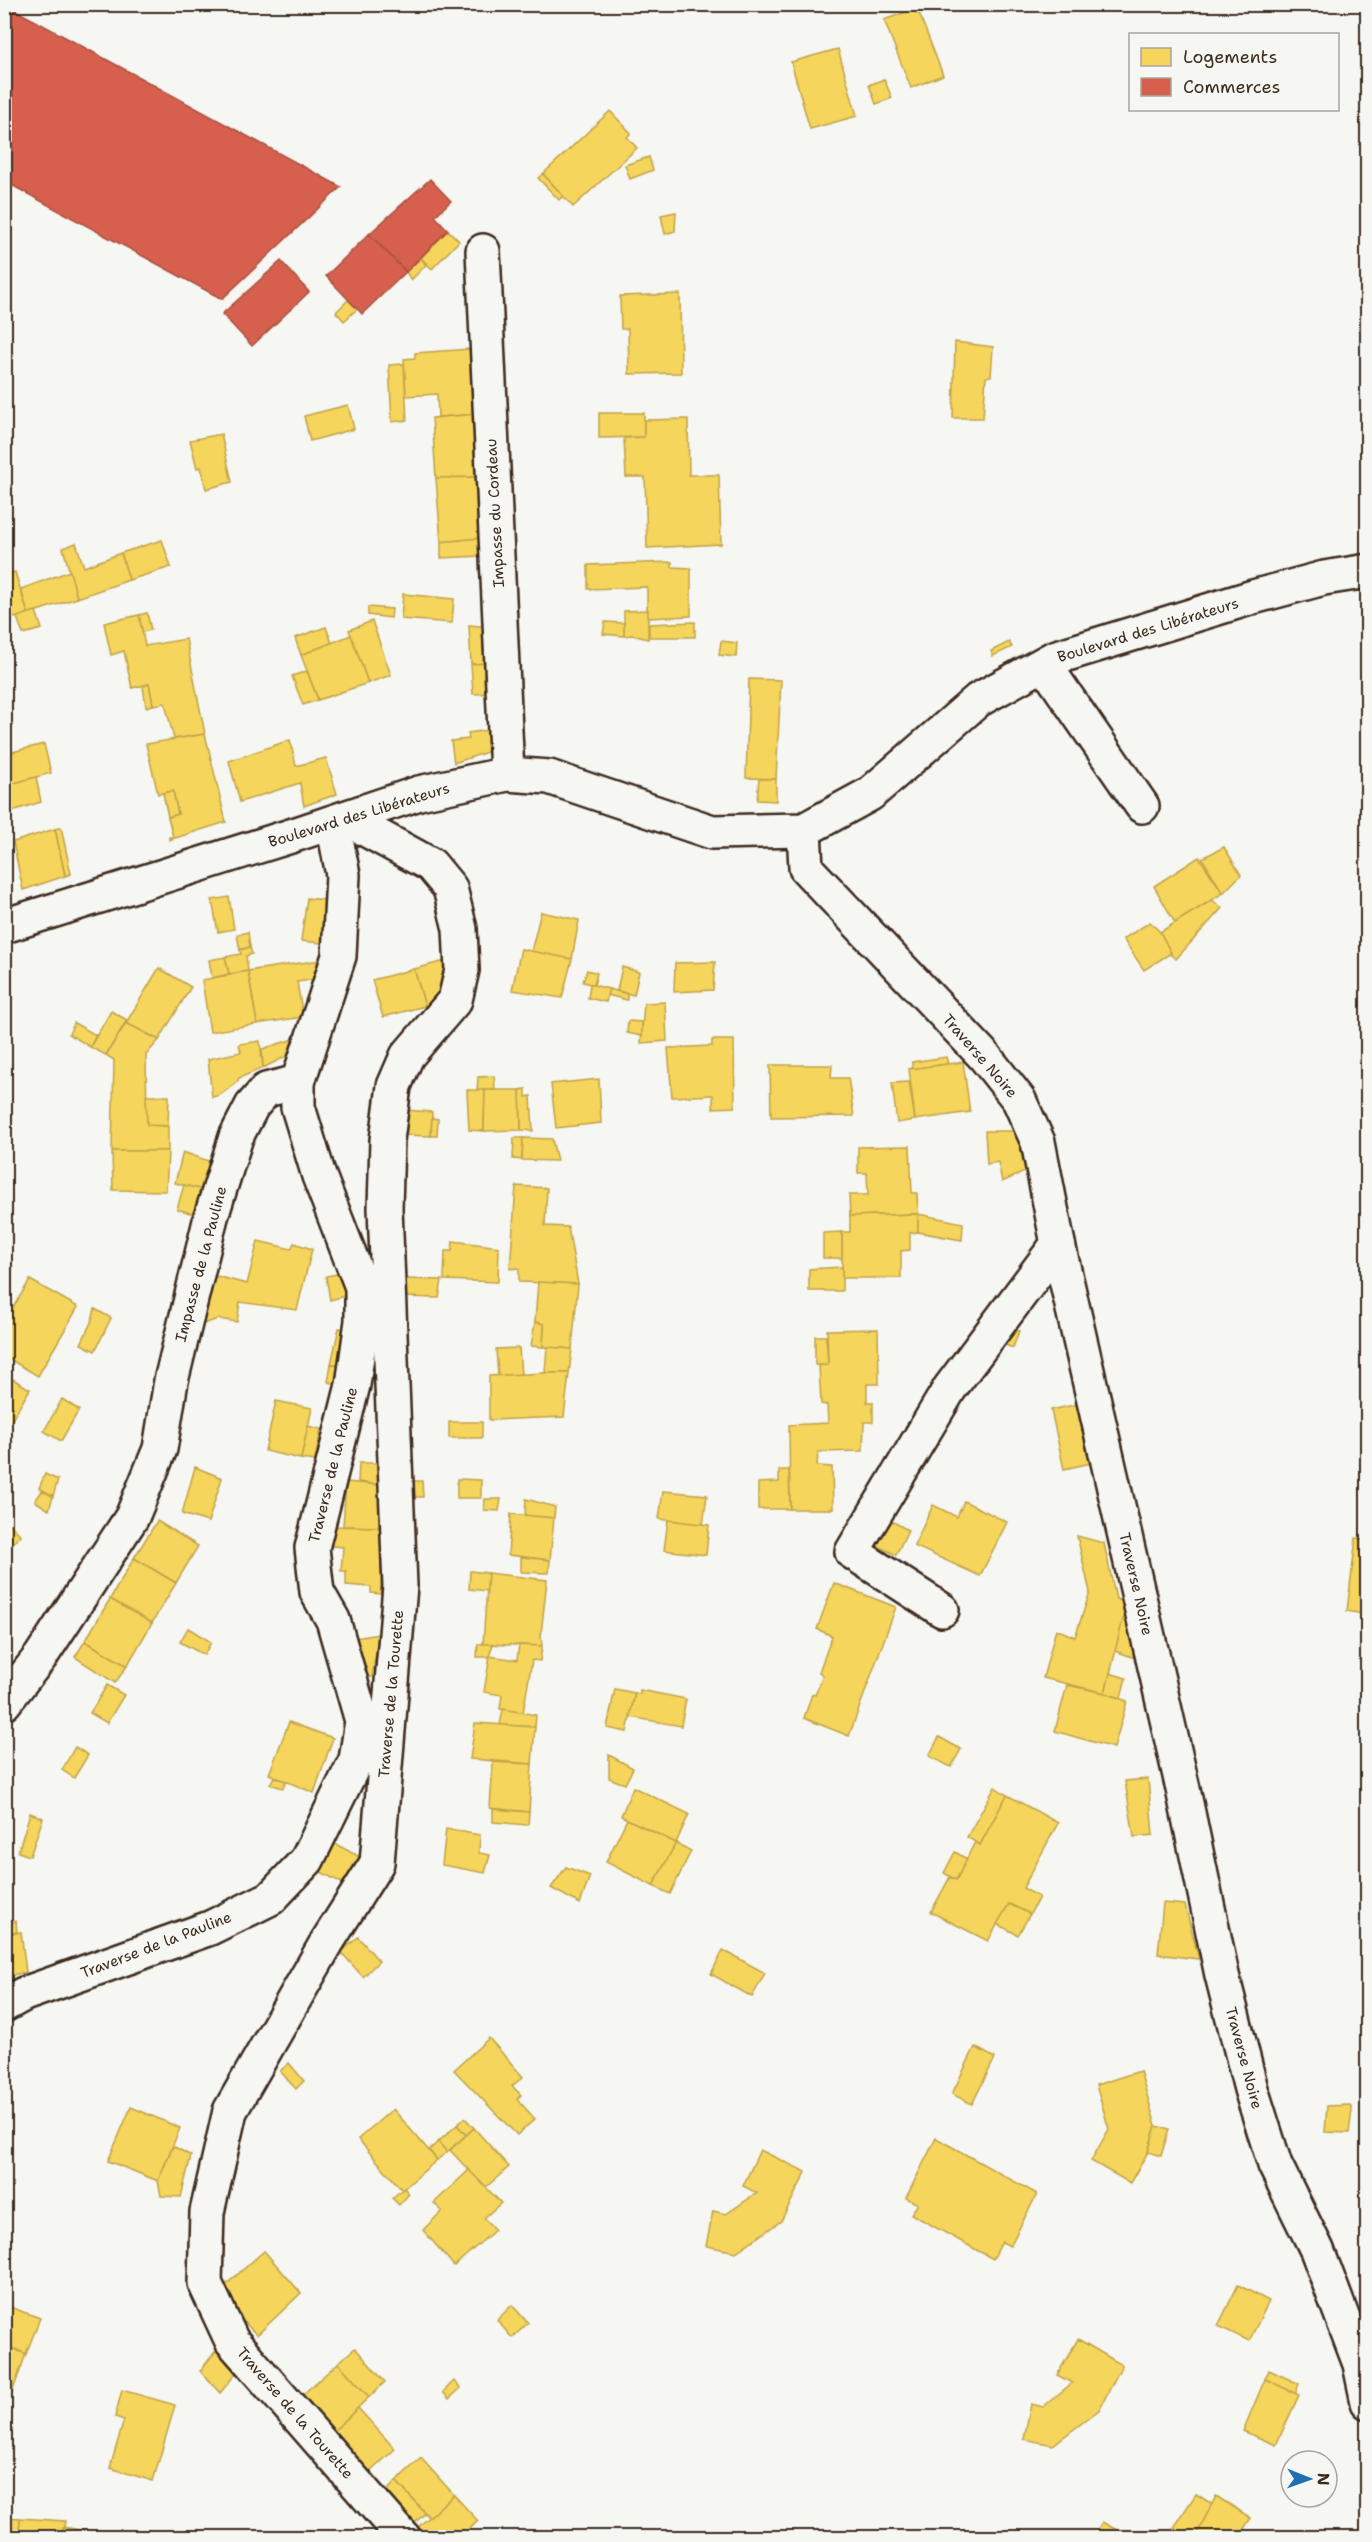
<svg xmlns="http://www.w3.org/2000/svg" width="1372" height="2542" font-family="'Shantell Sans',sans-serif">
	<style>
		.homes { fill: #f6d55c; stroke: #bea249; stroke-width: 1.5 }
		.shops { fill: #d6604d; stroke: #a8503f; stroke-width: 1.5 }
		.lines { fill: none; stroke-linecap: round; stroke-linejoin: round }
		.minor-casing { stroke: #3b2a1e; stroke-width: 38 }
		.tertiary-casing { stroke: #3b2a1e; stroke-width: 38 }
		.minor { stroke: #f6f6f2; stroke-width: 33 }
		.tertiary { stroke: #f6f6f2; stroke-width: 33 }
		.labels { text-anchor: middle; dominant-baseline: central; stroke-width: 6; stroke-linejoin: round; paint-order: stroke }
		.street-label { font-size: 15px; fill: #3b2a1e; stroke: #f6f6f2 }
	</style>
	<rect width="100%" height="100%" fill="#f6f6f2"/>
	<filter id="ink" filterUnits="userSpaceOnUse"><feTurbulence type="fractalNoise" baseFrequency=".0167" numOctaves="2"/><feDisplacementMap in="SourceGraphic" scale="12" xChannelSelector="R" yChannelSelector="G"/><feConvolveMatrix kernelMatrix="1 2 1 2 8 2 1 2 1" color-interpolation-filters="sRGB"/></filter>
	<g filter="url(#ink)">
		<!-- homes -->
		<g class="homes">
			<polygon points="917,8 943,75 911,88 884,20"/>
			<polygon points="838,49 857,116 810,129 791,62"/>
			<polygon points="884,79 892,98 876,104 869,85"/>
			<polygon points="610,111 631,133 627,137 637,148 573,207 543,174"/>
			<polygon points="649,157 653,170 630,179 625,165"/>
			<polygon points="543,174 563,196 559,200 538,178"/>
			<polygon points="676,212 675,231 665,234 661,215"/>
			<polygon points="448,230 459,241 432,269 421,258"/>
			<polygon points="421,258 426,265 411,280 406,272"/>
			<polygon points="680,294 681,373 629,374 628,329 621,329 620,296"/>
			<polygon points="348,300 357,309 344,321 336,312"/>
			<polygon points="955,342 993,347 991,376 986,377 983,418 953,418"/>
			<polygon points="471,349 476,414 438,417 437,394 406,396 404,359 415,358 415,353"/>
			<polygon points="404,364 407,420 392,422 389,365"/>
			<polygon points="348,405 354,429 310,441 304,416"/>
			<polygon points="599,413 644,413 644,437 599,438"/>
			<polygon points="476,414 479,477 436,478 432,418"/>
			<polygon points="688,419 689,475 719,475 721,544 647,548 645,477 626,477 624,438 644,437 644,420"/>
			<polygon points="221,434 232,482 206,489 201,467 197,468 190,440"/>
			<polygon points="479,477 483,538 441,542 436,478"/>
			<polygon points="479,538 481,556 441,558 441,542"/>
			<polygon points="162,540 171,567 129,580 121,553"/>
			<polygon points="76,543 84,567 121,553 129,580 77,598 63,548"/>
			<polygon points="672,562 672,567 691,568 691,616 647,618 647,587 588,589 588,565"/>
			<polygon points="70,571 77,598 28,614 21,589"/>
			<polygon points="15,572 28,614 4,621 4,575"/>
			<polygon points="403,594 454,599 452,623 401,619"/>
			<polygon points="368,607 392,609 391,618 368,615"/>
			<polygon points="648,610 648,639 632,635 624,636 624,611"/>
			<polygon points="36,611 42,629 23,634 17,617"/>
			<polygon points="147,613 151,630 142,632 139,615"/>
			<polygon points="139,615 145,646 186,639 205,734 174,739 165,703 153,705 149,684 132,688 124,651 111,655 104,623"/>
			<polygon points="372,621 391,675 368,683 349,630"/>
			<polygon points="605,622 624,623 624,636 603,634"/>
			<polygon points="695,622 695,637 649,637 649,624"/>
			<polygon points="469,625 491,627 492,663 471,664"/>
			<polygon points="326,627 332,643 301,655 295,638"/>
			<polygon points="351,635 368,683 318,700 301,655"/>
			<polygon points="721,641 737,643 736,657 719,655"/>
			<polygon points="1009,642 1012,647 993,656 991,651"/>
			<polygon points="492,663 494,693 473,694 471,664"/>
			<polygon points="307,671 318,700 303,705 292,676"/>
			<polygon points="749,679 781,680 776,779 746,778"/>
			<polygon points="149,684 153,705 146,707 143,686"/>
			<polygon points="495,729 496,749 454,763 451,741 469,739 468,733"/>
			<polygon points="205,734 226,822 169,840 169,837 173,837 168,817 178,814 173,791 158,794 146,744"/>
			<polygon points="290,740 296,766 326,758 337,794 304,806 300,783 240,802 229,761"/>
			<polygon points="44,744 51,773 4,786 4,754"/>
			<polygon points="36,777 41,802 6,813 4,786"/>
			<polygon points="759,779 776,779 776,801 757,800"/>
			<polygon points="173,791 178,814 168,817 163,793"/>
			<polygon points="61,827 71,874 65,876 55,829"/>
			<polygon points="55,829 65,876 23,890 13,842"/>
			<polygon points="1224,847 1241,875 1223,893 1202,858"/>
			<polygon points="1199,857 1223,893 1175,923 1154,886"/>
			<polygon points="229,897 234,929 218,932 212,900"/>
			<polygon points="307,898 333,901 331,944 301,941"/>
			<polygon points="1212,900 1222,908 1176,959 1168,953 1171,953 1160,932"/>
			<polygon points="541,912 579,920 572,959 531,952"/>
			<polygon points="1150,922 1160,932 1171,953 1144,970 1123,939"/>
			<polygon points="248,932 250,947 240,950 237,935"/>
			<polygon points="250,947 252,954 246,956 248,971 229,974 225,957 241,954 240,950"/>
			<polygon points="521,949 572,959 562,998 512,990"/>
			<polygon points="225,957 229,974 212,978 209,960"/>
			<polygon points="320,960 323,978 297,982 303,1017 257,1024 248,971"/>
			<polygon points="449,960 438,1002 425,1006 414,969"/>
			<polygon points="715,962 713,990 674,992 675,963"/>
			<polygon points="622,967 639,972 634,995 617,991"/>
			<polygon points="159,968 191,987 159,1040 126,1023"/>
			<polygon points="414,969 425,1006 383,1017 372,980"/>
			<polygon points="587,970 597,973 594,985 583,982"/>
			<polygon points="248,971 257,1024 210,1032 202,980"/>
			<polygon points="590,984 609,989 606,1002 588,998"/>
			<polygon points="609,989 627,994 627,1000 607,995"/>
			<polygon points="665,1002 667,1041 641,1043 644,1003"/>
			<polygon points="111,1011 127,1020 106,1055 90,1047"/>
			<polygon points="628,1021 642,1022 642,1036 627,1033"/>
			<polygon points="74,1023 96,1035 90,1047 69,1034"/>
			<polygon points="126,1023 159,1040 146,1055 147,1125 168,1126 168,1151 112,1151 114,1060 106,1055"/>
			<polygon points="303,1036 299,1045 289,1055 263,1068 262,1049"/>
			<polygon points="712,1040 734,1040 735,1107 713,1108 713,1095 672,1097 668,1048 712,1046"/>
			<polygon points="260,1041 263,1068 239,1078 237,1082 220,1095 212,1097 208,1059 241,1052 239,1044"/>
			<polygon points="946,1057 948,1064 912,1069 912,1062"/>
			<polygon points="963,1062 970,1112 915,1120 909,1069"/>
			<polygon points="770,1065 832,1065 831,1078 848,1078 854,1116 771,1117"/>
			<polygon points="494,1076 495,1090 477,1091 478,1077"/>
			<polygon points="599,1079 601,1123 556,1128 551,1084"/>
			<polygon points="909,1082 915,1120 897,1123 892,1083"/>
			<polygon points="526,1089 526,1097 531,1096 533,1131 521,1130 520,1090"/>
			<polygon points="467,1090 485,1090 484,1131 469,1130"/>
			<polygon points="485,1090 520,1090 521,1130 484,1131"/>
			<polygon points="146,1096 169,1096 168,1126 147,1125"/>
			<polygon points="404,1110 432,1112 431,1136 403,1135"/>
			<polygon points="432,1118 438,1119 437,1136 431,1136"/>
			<polygon points="985,1131 1022,1131 1031,1169 1002,1182 998,1162 987,1164"/>
			<polygon points="514,1138 523,1138 522,1160 513,1159"/>
			<polygon points="523,1138 552,1139 557,1161 522,1160"/>
			<polygon points="910,1146 912,1193 917,1193 918,1214 850,1216 849,1195 868,1195 867,1173 858,1173 858,1147"/>
			<polygon points="112,1151 168,1151 166,1191 113,1190"/>
			<polygon points="183,1152 214,1163 207,1191 175,1183"/>
			<polygon points="184,1185 207,1191 200,1216 177,1209"/>
			<polygon points="516,1186 547,1188 545,1226 568,1227 578,1284 519,1282 519,1268 510,1269"/>
			<polygon points="918,1214 918,1232 910,1233 910,1250 901,1251 901,1278 842,1278 842,1232 850,1232 850,1216"/>
			<polygon points="918,1214 963,1223 962,1240 918,1232"/>
			<polygon points="842,1232 842,1258 823,1258 823,1233"/>
			<polygon points="258,1241 291,1249 294,1243 312,1249 297,1310 240,1302 237,1322 218,1319 197,1326 212,1275 247,1284"/>
			<polygon points="453,1241 499,1247 498,1282 444,1280 445,1251 452,1251"/>
			<polygon points="842,1267 842,1291 809,1291 809,1269"/>
			<polygon points="342,1273 348,1295 330,1300 326,1276"/>
			<polygon points="404,1279 442,1280 439,1298 404,1297"/>
			<polygon points="30,1280 78,1307 38,1376 4,1356 4,1322"/>
			<polygon points="538,1282 578,1284 572,1349 543,1347 544,1324 535,1322"/>
			<polygon points="95,1309 111,1318 95,1351 81,1344 92,1320"/>
			<polygon points="535,1322 544,1324 543,1347 531,1346"/>
			<polygon points="1005,1326 1019,1331 1013,1348 1000,1343"/>
			<polygon points="339,1328 351,1331 346,1366 331,1364"/>
			<polygon points="878,1329 879,1384 867,1384 867,1402 873,1402 873,1422 864,1422 863,1451 818,1452 817,1466 832,1467 833,1509 790,1509 789,1425 828,1423 827,1405 821,1404 819,1365 828,1365 827,1330"/>
			<polygon points="815,1336 826,1336 828,1365 815,1365"/>
			<polygon points="547,1347 572,1349 569,1373 545,1373"/>
			<polygon points="519,1348 521,1375 498,1376 496,1349"/>
			<polygon points="331,1364 346,1366 342,1385 328,1382"/>
			<polygon points="545,1373 569,1373 564,1417 489,1420 489,1376"/>
			<polygon points="4,1374 30,1389 7,1428 4,1427"/>
			<polygon points="62,1399 79,1410 61,1441 44,1431"/>
			<polygon points="276,1401 312,1408 301,1459 265,1451"/>
			<polygon points="1083,1403 1096,1462 1064,1469 1051,1410"/>
			<rect x="449" y="1422" width="33" height="16"/>
			<polygon points="308,1426 321,1429 315,1461 301,1459"/>
			<polygon points="359,1463 379,1463 381,1485 358,1482"/>
			<polygon points="195,1467 222,1478 208,1522 182,1514"/>
			<polygon points="779,1470 789,1470 790,1509 758,1509 758,1483 779,1482"/>
			<polygon points="45,1474 58,1480 53,1496 39,1488"/>
			<polygon points="457,1479 481,1480 481,1498 457,1498"/>
			<polygon points="412,1481 422,1481 423,1497 414,1497"/>
			<polygon points="346,1482 381,1485 381,1527 343,1526"/>
			<polygon points="42,1491 53,1496 49,1510 35,1501"/>
			<polygon points="663,1491 707,1495 703,1525 659,1519"/>
			<polygon points="485,1499 501,1499 499,1511 484,1510"/>
			<polygon points="526,1499 555,1507 554,1518 525,1516"/>
			<polygon points="964,1501 1007,1522 980,1576 914,1546 933,1505 957,1517"/>
			<polygon points="511,1514 554,1518 550,1560 508,1555"/>
			<polygon points="668,1520 709,1525 706,1555 664,1550"/>
			<polygon points="890,1520 908,1530 896,1555 876,1545"/>
			<polygon points="6,1521 21,1535 7,1549 4,1546"/>
			<polygon points="157,1521 198,1546 176,1583 134,1558"/>
			<polygon points="324,1526 381,1527 381,1594 371,1593 371,1587 346,1585 346,1571 341,1571 343,1547 323,1545"/>
			<polygon points="1077,1536 1104,1543 1116,1599 1128,1603 1105,1693 1043,1678 1056,1629 1075,1637 1090,1592"/>
			<polygon points="1356,1538 1368,1540 1368,1580 1363,1614 1347,1611"/>
			<polygon points="521,1557 550,1560 549,1573 521,1572"/>
			<polygon points="134,1558 176,1583 152,1623 110,1599"/>
			<polygon points="470,1571 488,1573 487,1591 469,1589"/>
			<polygon points="488,1573 547,1580 541,1634 542,1646 483,1644"/>
			<polygon points="834,1583 896,1607 849,1736 804,1718 812,1694 815,1695 823,1675 819,1672 832,1636 817,1629"/>
			<polygon points="110,1599 152,1623 127,1666 85,1641"/>
			<polygon points="1123,1619 1136,1622 1144,1661 1115,1651"/>
			<polygon points="188,1628 211,1642 204,1655 180,1642"/>
			<polygon points="379,1634 372,1677 362,1678 349,1639"/>
			<polygon points="85,1641 127,1666 115,1683 75,1657"/>
			<polygon points="478,1644 493,1644 489,1657 477,1657"/>
			<polygon points="519,1645 542,1646 540,1661 532,1660 523,1713 500,1709 502,1695 484,1692 490,1656 517,1660"/>
			<polygon points="1110,1673 1126,1678 1121,1698 1105,1693"/>
			<polygon points="107,1685 124,1695 107,1723 90,1713"/>
			<polygon points="1067,1685 1105,1693 1127,1701 1114,1748 1055,1731"/>
			<polygon points="615,1689 635,1693 627,1732 607,1728"/>
			<polygon points="640,1690 686,1699 681,1726 630,1717 635,1693 640,1694"/>
			<polygon points="503,1709 536,1715 535,1727 500,1725"/>
			<polygon points="289,1722 333,1738 314,1793 269,1774"/>
			<polygon points="475,1723 535,1727 532,1764 470,1759"/>
			<polygon points="939,1737 961,1749 951,1767 929,1756"/>
			<polygon points="75,1747 88,1755 74,1778 62,1770"/>
			<polygon points="609,1755 633,1768 625,1784 609,1778"/>
			<polygon points="493,1762 532,1764 529,1812 490,1808"/>
			<polygon points="274,1777 286,1781 283,1788 270,1784"/>
			<polygon points="1148,1779 1153,1835 1134,1837 1125,1781"/>
			<polygon points="633,1787 689,1814 676,1843 621,1816"/>
			<polygon points="995,1787 1007,1795 980,1845 967,1837"/>
			<polygon points="1007,1795 1058,1823 1023,1888 1039,1897 1030,1914 1009,1904 988,1941 931,1912 950,1877 956,1880 975,1842 980,1845"/>
			<polygon points="493,1809 529,1812 528,1825 493,1822"/>
			<polygon points="30,1813 43,1818 30,1856 18,1852"/>
			<polygon points="627,1819 676,1843 653,1886 606,1862"/>
			<polygon points="446,1829 480,1835 479,1853 490,1855 485,1873 442,1865"/>
			<polygon points="328,1840 360,1857 344,1884 311,1867"/>
			<polygon points="676,1843 691,1851 670,1894 653,1886"/>
			<polygon points="955,1852 967,1859 956,1880 944,1873"/>
			<polygon points="566,1867 590,1876 580,1904 551,1888"/>
			<polygon points="1163,1903 1185,1905 1199,1959 1158,1954"/>
			<polygon points="1009,1904 1030,1914 1018,1935 997,1924"/>
			<polygon points="16,1921 17,1932 4,1935 4,1923"/>
			<polygon points="21,1932 26,1972 4,1977 4,1935"/>
			<polygon points="358,1937 379,1961 363,1977 341,1952"/>
			<polygon points="723,1950 765,1973 752,1997 711,1974"/>
			<polygon points="489,2038 523,2077 512,2086 521,2095 517,2099 535,2119 517,2135 454,2070"/>
			<polygon points="975,2047 995,2058 972,2104 952,2094"/>
			<polygon points="289,2063 304,2081 296,2089 280,2071"/>
			<polygon points="1140,2071 1156,2126 1148,2152 1130,2183 1091,2161 1109,2129 1096,2085"/>
			<polygon points="1350,2105 1352,2110 1349,2133 1325,2132 1327,2106"/>
			<polygon points="131,2107 180,2128 158,2181 108,2161"/>
			<polygon points="393,2109 437,2160 402,2190 358,2139"/>
			<polygon points="465,2118 474,2128 466,2135 457,2125"/>
			<polygon points="457,2125 466,2135 447,2152 438,2142"/>
			<polygon points="1156,2126 1169,2129 1161,2156 1148,2152"/>
			<polygon points="474,2128 509,2167 485,2188 450,2150"/>
			<polygon points="936,2138 1037,2194 1010,2246 1002,2242 993,2259 911,2214 918,2204 906,2198"/>
			<polygon points="438,2142 447,2152 437,2160 429,2150"/>
			<polygon points="173,2146 191,2156 181,2197 161,2196 158,2181"/>
			<polygon points="760,2150 806,2172 781,2221 736,2252 706,2246 713,2211 726,2214 757,2193 743,2186"/>
			<polygon points="469,2170 501,2203 484,2218 495,2230 454,2266 423,2230 442,2211 434,2203"/>
			<polygon points="404,2188 409,2194 399,2205 392,2198"/>
			<polygon points="264,2251 301,2293 257,2335 232,2310 220,2290"/>
			<polygon points="1238,2285 1269,2301 1249,2341 1218,2326"/>
			<polygon points="4,2305 40,2318 26,2354 4,2345"/>
			<polygon points="512,2305 528,2323 512,2338 497,2320"/>
			<polygon points="1078,2339 1122,2365 1099,2410 1053,2445 1024,2439 1031,2404 1043,2407 1072,2383 1057,2375"/>
			<polygon points="222,2343 242,2366 220,2393 200,2371"/>
			<polygon points="4,2345 26,2354 5,2412 4,2412"/>
			<polygon points="355,2348 385,2382 369,2397 338,2363"/>
			<polygon points="338,2363 369,2397 334,2431 302,2395"/>
			<polygon points="1269,2370 1299,2384 1295,2394 1265,2379"/>
			<polygon points="1265,2379 1299,2395 1276,2445 1243,2431"/>
			<polygon points="454,2381 461,2388 449,2399 443,2392"/>
			<polygon points="122,2390 175,2405 153,2481 110,2468 124,2420 115,2417"/>
			<polygon points="358,2408 395,2449 370,2472 334,2431"/>
			<polygon points="421,2458 454,2495 429,2517 396,2481"/>
			<polygon points="396,2481 425,2513 415,2523 387,2491"/>
			<polygon points="1196,2494 1212,2504 1195,2538 1187,2538 1173,2529"/>
			<polygon points="454,2495 478,2521 460,2538 427,2538 418,2527"/>
			<polygon points="1216,2496 1251,2518 1238,2538 1195,2538"/>
			<polygon points="4,2517 20,2518 19,2538 4,2538"/>
			<polygon points="20,2518 65,2521 62,2538 19,2538"/>
			<polygon points="1102,2522 1132,2538 1094,2538"/>
			<polygon points="63,2527 109,2535 109,2538 62,2538"/>
		</g>
		<!-- shops -->
		<g class="shops">
			<polygon points="4,4 124,69 341,187 222,299 4,181"/>
			<polygon points="430,179 451,201 435,216 448,230 406,272 369,234"/>
			<polygon points="369,234 406,272 362,314 326,276"/>
			<polygon points="281,261 309,292 252,346 222,314"/>
		</g>
		<g class="lines">
			<!-- minor casing -->
			<g class="minor-casing">
				<g id="minor">
					<polyline points="483,251 507,774"/>
					<polyline points="1044,664 1142,806"/>
					<polyline points="345,818 431,865 450,888 460,929 462,970 455,1000 407,1056 394,1086 387,1140 385,1208 400,1586 377,1863 327,1942 230,2111 207,2212 205,2283 232,2341 404,2538"/>
					<polyline points="804,830 806,868 985,1057 1019,1100 1038,1142 1058,1244 1183,1789 1222,1975 1251,2089 1275,2165 1317,2250 1360,2364 1368,2402"/>
					<polyline points="942,1610 852,1552 950,1388 1058,1244"/>
					<polyline points="4,1703 41,1656 132,1517 160,1449 171,1381 211,1217 236,1137 252,1106 266,1090 298,1082 339,956 343,875 333,823"/>
					<polyline points="4,2005 24,1994 210,1928 271,1898 307,1860 356,1760 362,1721 333,1620 317,1592 312,1548 353,1385 362,1321 362,1287 319,1176 298,1107 298,1082"/>
				</g>
			</g>
			<!-- tertiary casing -->
			<g class="tertiary-casing">
				<polyline id="tertiary" points="4,926 297,834 419,793 507,774 549,777 712,832 804,830 870,794 978,700 1054,658 1253,597 1324,578 1368,571"/>
			</g>
			<!-- minor -->
			<use href="#minor" class="minor"/>
			<!-- tertiary -->
			<use href="#tertiary" class="tertiary"/>
		</g>
	</g>
	<g class="labels">
		<!-- street labels -->
		<g class="street-label">
			<text transform="translate(495 513) rotate(-93)">Impasse du Cordeau</text>
			<text transform="translate(1148 630) rotate(-17)">Boulevard des Libérateurs</text>
			<text transform="translate(359 815) rotate(-17)">Boulevard des Libérateurs</text>
			<text transform="translate(980 1056) rotate(49)">Traverse Noire</text>
			<text transform="translate(201 1264) rotate(-75)">Impasse de la Pauline</text>
			<text transform="translate(333 1465) rotate(-76)">Traverse de la Pauline</text>
			<text transform="translate(1136 1584) rotate(77)">Traverse Noire</text>
			<text transform="translate(391 1694) rotate(-85)">Traverse de la Tourette</text>
			<text transform="translate(156 1945) rotate(-21)">Traverse de la Pauline</text>
			<text transform="translate(1244 2058) rotate(75)">Traverse Noire</text>
			<text transform="translate(295 2413) rotate(49)">Traverse de la Tourette</text>
		</g>
	</g>
	<!-- margin -->
	<rect width="1372" height="2542" fill="none" stroke="#f6f6f2" stroke-width="24"/>
	<rect x="12" y="12" width="1348" height="2518" fill="none" stroke="#3b2a1e" stroke-width="2" filter="url(#ink)"/>
	<!-- legend -->
	<rect x="1129" y="33" width="210" height="78" fill="#f6f6f2" stroke="#aba49d" stroke-width="1.5"/>
	<rect x="1141" y="48" width="30" height="18" fill="#f6d55c" stroke="#aba49d" stroke-width="1.5"/>
	<text x="1183" y="63" font-size="18" fill="#3b2a1e">Logements</text>
	<rect x="1141" y="78" width="30" height="18" fill="#d6604d" stroke="#aba49d" stroke-width="1.5"/>
	<text x="1183" y="93" font-size="18" fill="#3b2a1e">Commerces</text>
	<!-- north arrow -->
	<g transform="translate(1309 2479) rotate(91)"><circle r="28" fill="#f6f6f2" stroke="#aba49d" stroke-width="1.5"/>
	<path d="M0-4.5L10 22L0 15L-10 22Z" fill="#1f6fb2"/>
	<text y="-9" font-size="16" font-weight="bold" text-anchor="middle" fill="#3b2a1e">N</text>
	</g>
</svg>
